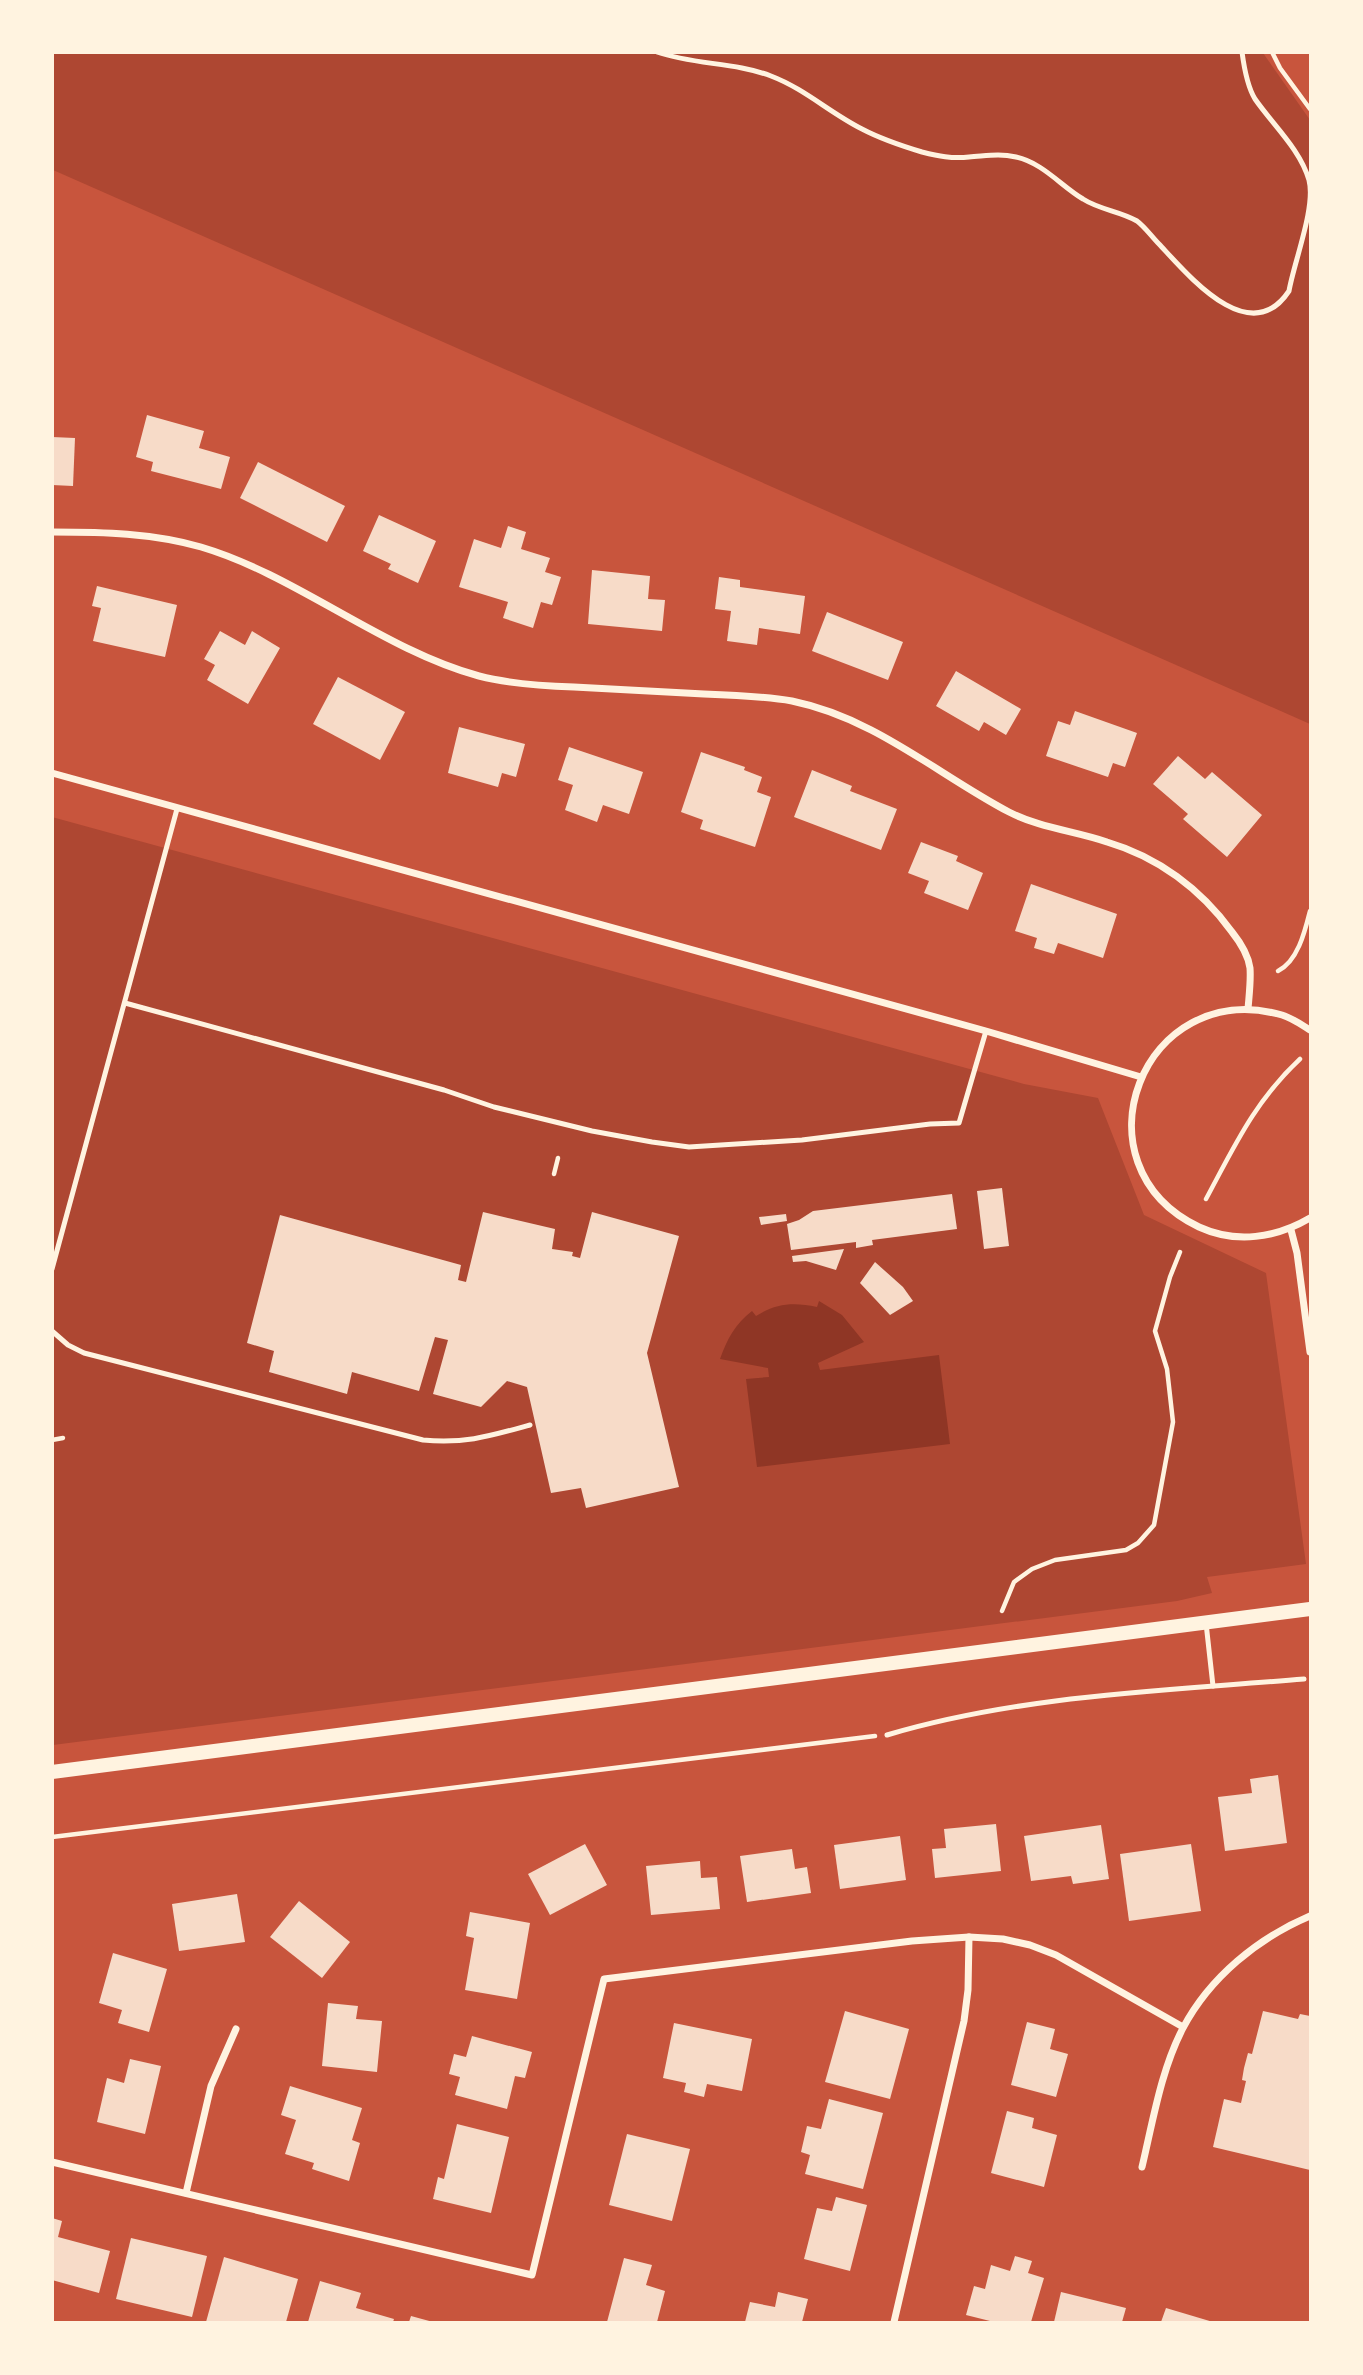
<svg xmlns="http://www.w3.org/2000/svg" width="1363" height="2375" font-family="Figtree,sans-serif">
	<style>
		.green { fill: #ae4732 }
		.water { fill: #8f3625 }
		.building { fill: #f7dbc8 }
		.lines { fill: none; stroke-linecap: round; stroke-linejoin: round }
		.path { stroke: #fff3e0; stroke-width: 4.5 }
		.service { stroke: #fff3e0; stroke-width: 5 }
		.minor { stroke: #fff3e0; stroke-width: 7 }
		.secondary { stroke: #fff3e0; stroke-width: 14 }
	</style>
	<rect width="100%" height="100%" fill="#c8553d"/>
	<!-- green -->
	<g class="green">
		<polygon points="53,53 1263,53 1310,120 1310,724 53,170"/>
		<polygon points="52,817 1024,1084 1098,1098 1144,1215 1266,1273 1306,1564 1207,1577 1212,1593 1177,1601 53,1745"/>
	</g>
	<!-- water -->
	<path class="water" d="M819 1301 842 1315 864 1342 818 1363 820 1370 939 1355 950 1444 757 1467 746 1379 769 1377 768 1368 720 1359C727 1339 735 1324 752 1311L756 1316C776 1303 794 1302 817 1307Z"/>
	<!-- building -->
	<g class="building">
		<polygon points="147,415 204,431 199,448 230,457 221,489 151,471 153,462 136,457"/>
		<polygon points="52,437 75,438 73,486 52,485"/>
		<polygon points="258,462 345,506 327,542 240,498"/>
		<polygon points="379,515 436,541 418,583 388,569 391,564 363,551"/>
		<polygon points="508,526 526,532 521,549 550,558 545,572 561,577 552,605 541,602 533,628 503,618 508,602 459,587 474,539 501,548"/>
		<polygon points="592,570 650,576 648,599 665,600 662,631 588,624"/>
		<polygon points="719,577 740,580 740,587 805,596 800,634 759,628 757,645 727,641 731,611 715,609"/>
		<polygon points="97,586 177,605 165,657 93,641 101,608 92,606"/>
		<polygon points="827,612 903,642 888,680 812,651"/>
		<polygon points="220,631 245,645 252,631 280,648 248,704 207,680 215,665 204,659"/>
		<polygon points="956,671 1021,709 1006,735 984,722 979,731 936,706"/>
		<polygon points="338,677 405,712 380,760 313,724"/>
		<polygon points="1075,711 1137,733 1125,767 1113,763 1108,777 1046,756 1058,721 1070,725"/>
		<polygon points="459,727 525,744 516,777 502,773 498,787 448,773"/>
		<polygon points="569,747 643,772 629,814 603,805 597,822 565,810 573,785 558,780"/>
		<polygon points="701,752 745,767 744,770 762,777 757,792 771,797 755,847 700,829 703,820 681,812"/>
		<polygon points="1178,756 1205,779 1212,772 1262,815 1227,857 1183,819 1188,814 1153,784"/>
		<polygon points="812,770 852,786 850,791 897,809 881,850 794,817"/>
		<polygon points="921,842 958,856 956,861 983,873 968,910 924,893 929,881 908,873"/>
		<polygon points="1031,884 1117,914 1103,958 1058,943 1054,954 1034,948 1037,938 1015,931"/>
		<polygon points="1002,1188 1009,1246 984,1249 977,1191"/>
		<polygon points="952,1194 957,1229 872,1240 873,1245 856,1248 856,1242 791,1250 787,1224 799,1220 813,1211"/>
		<polygon points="483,1212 555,1229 552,1249 573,1252 572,1256 580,1258 592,1212 679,1236 647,1353 679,1487 586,1508 581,1488 551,1493 527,1387 507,1381 481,1407 433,1394 448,1340 435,1337 419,1391 352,1372 347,1394 269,1372 274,1351 247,1343 280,1215 461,1265 458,1280 466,1282"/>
		<polygon points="786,1214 787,1221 761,1225 759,1217"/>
		<polygon points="844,1249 836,1270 806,1261 793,1262 792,1256"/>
		<polygon points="875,1262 903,1287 913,1301 890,1315 860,1283"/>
		<polygon points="1278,1775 1287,1843 1225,1851 1218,1797 1252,1793 1250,1779"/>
		<polygon points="996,1824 1001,1871 935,1878 932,1849 946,1848 944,1829"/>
		<polygon points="1101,1825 1109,1879 1073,1884 1071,1876 1031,1881 1024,1836"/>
		<polygon points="900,1836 906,1880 840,1889 834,1845"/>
		<polygon points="585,1844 607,1885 550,1915 528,1874"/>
		<polygon points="1191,1844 1201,1911 1129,1921 1120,1854"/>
		<polygon points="792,1849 795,1869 807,1867 811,1893 747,1902 740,1856"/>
		<polygon points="700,1861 701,1878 717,1877 720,1909 651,1915 646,1866"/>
		<polygon points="237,1894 245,1942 179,1951 172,1904"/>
		<polygon points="299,1901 350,1942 322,1978 270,1937"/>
		<polygon points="470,1912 530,1923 517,1999 465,1990 474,1938 466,1936"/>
		<polygon points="113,1953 167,1969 149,2032 118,2023 122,2010 99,2003"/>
		<polygon points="328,2003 358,2006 356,2019 382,2021 377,2072 322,2066"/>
		<polygon points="845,2011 909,2029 890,2099 825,2082"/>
		<polygon points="1263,2011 1298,2019 1300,2014 1310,2016 1310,2170 1213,2147 1224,2099 1241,2103 1246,2081 1242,2080 1244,2068 1248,2053 1252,2054"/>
		<polygon points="1027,2022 1055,2029 1050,2049 1068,2054 1056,2097 1011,2085"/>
		<polygon points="674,2023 752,2039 742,2091 707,2084 704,2097 684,2092 686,2083 663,2078"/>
		<polygon points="472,2036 532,2052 525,2078 515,2076 507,2109 455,2095 460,2077 449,2074 454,2054 466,2057"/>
		<polygon points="130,2059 161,2066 145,2134 97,2122 107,2078 124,2083"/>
		<polygon points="290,2086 362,2108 352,2140 360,2143 349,2181 312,2169 314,2163 285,2154 296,2120 281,2115"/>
		<polygon points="829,2099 883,2113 863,2189 805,2174 810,2155 801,2152 807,2126 821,2129"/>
		<polygon points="1007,2111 1034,2118 1032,2128 1057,2135 1044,2187 991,2173"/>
		<polygon points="457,2124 509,2137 491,2213 433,2199 438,2177 444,2179"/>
		<polygon points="627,2134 690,2149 672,2221 609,2205"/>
		<polygon points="836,2197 867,2205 850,2271 804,2259 817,2208 832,2211"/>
		<polygon points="52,2218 62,2221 58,2237 110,2251 99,2293 52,2280"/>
		<polygon points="131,2238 207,2256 192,2317 116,2299"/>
		<polygon points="1015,2256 1032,2261 1028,2273 1044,2278 1031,2322 994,2322 966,2315 974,2286 985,2289 991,2265 1010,2271"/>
		<polygon points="224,2257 298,2279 286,2322 206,2322"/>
		<polygon points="624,2258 652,2265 646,2285 665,2291 657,2322 607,2322"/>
		<polygon points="320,2281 361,2293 356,2308 394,2319 393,2322 308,2322"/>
		<polygon points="778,2292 808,2299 802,2322 745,2322 750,2302 775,2307"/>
		<polygon points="1061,2292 1126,2308 1122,2322 1054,2322"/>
		<polygon points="1166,2308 1213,2322 1161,2322"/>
		<polygon points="411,2316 433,2322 409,2322"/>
	</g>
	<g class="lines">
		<!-- path -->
		<g class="path">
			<polyline points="1272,52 1280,68 1310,109"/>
			<path d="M1278 971C1298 961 1305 931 1310 911"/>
			<polyline points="554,1174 558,1158"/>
			<path d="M1206 1199C1235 1145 1255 1101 1300 1059"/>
			<polyline points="52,1440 63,1438"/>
			<polyline points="1002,1611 1014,1582 1032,1569 1055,1560 1126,1550 1138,1543 1154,1525 1173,1422 1167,1369 1155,1331 1170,1277 1180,1252"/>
			<polyline points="52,1837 875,1736"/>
		</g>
		<!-- service -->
		<g class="service">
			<path d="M657 52C694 65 734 62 771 76 805 89 830 113 862 129 881 139 902 146 922 152 938 156 952 159 969 157 986 156 999 153 1016 157 1043 163 1061 186 1083 199 1100 210 1120 211 1137 221 1145 227 1152 237 1159 244 1189 276 1250 350 1289 291 1294 262 1316 207 1309 180 1300 149 1273 125 1255 99 1247 86 1244 67 1242 52"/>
			<polyline points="125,1003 444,1090 494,1107 592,1131 652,1142 689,1147 802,1140 930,1124 959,1123 986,1031"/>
			<polyline points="52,1269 177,809"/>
			<path d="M52 1331 68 1345 84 1353 423 1440C465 1444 490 1436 530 1425"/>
			<polyline points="1206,1623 1213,1686"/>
			<path d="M887 1735C1022 1695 1164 1691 1304 1679"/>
		</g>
		<!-- minor -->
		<g class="minor">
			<path d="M52 532C103 532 152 533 201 547 296 575 383 650 479 676 510 684 543 686 574 687 617 689 660 692 704 694 733 695 762 696 792 701 875 718 937 774 1009 812 1040 828 1075 831 1107 842 1158 857 1201 889 1232 932 1240 942 1248 954 1250 968 1251 981 1249 996 1248 1009"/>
			<polyline points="52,773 986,1031 1141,1077"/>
			<path d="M1310 1030C1302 1025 1292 1018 1282 1015 1142 976 1070 1165 1199 1227 1236 1244 1276 1238 1310 1218"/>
			<polyline points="1291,1230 1297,1253 1310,1352"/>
			<polyline points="52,2162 532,2275 604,1979 912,1941 969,1937 1003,1939 1030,1945 1056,1955 1183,2027"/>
			<path d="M1142 2167C1153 2121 1161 2070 1183 2028 1210 1977 1258 1938 1310 1916"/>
			<polyline points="186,2193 211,2086 236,2029"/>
			<polyline points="894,2322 964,2021 968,1990 969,1937"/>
		</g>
		<!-- secondary -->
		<polyline class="secondary" points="52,1772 1310,1609"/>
	</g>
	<!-- border -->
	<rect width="1363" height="2375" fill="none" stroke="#fff3e0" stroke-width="108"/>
</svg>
